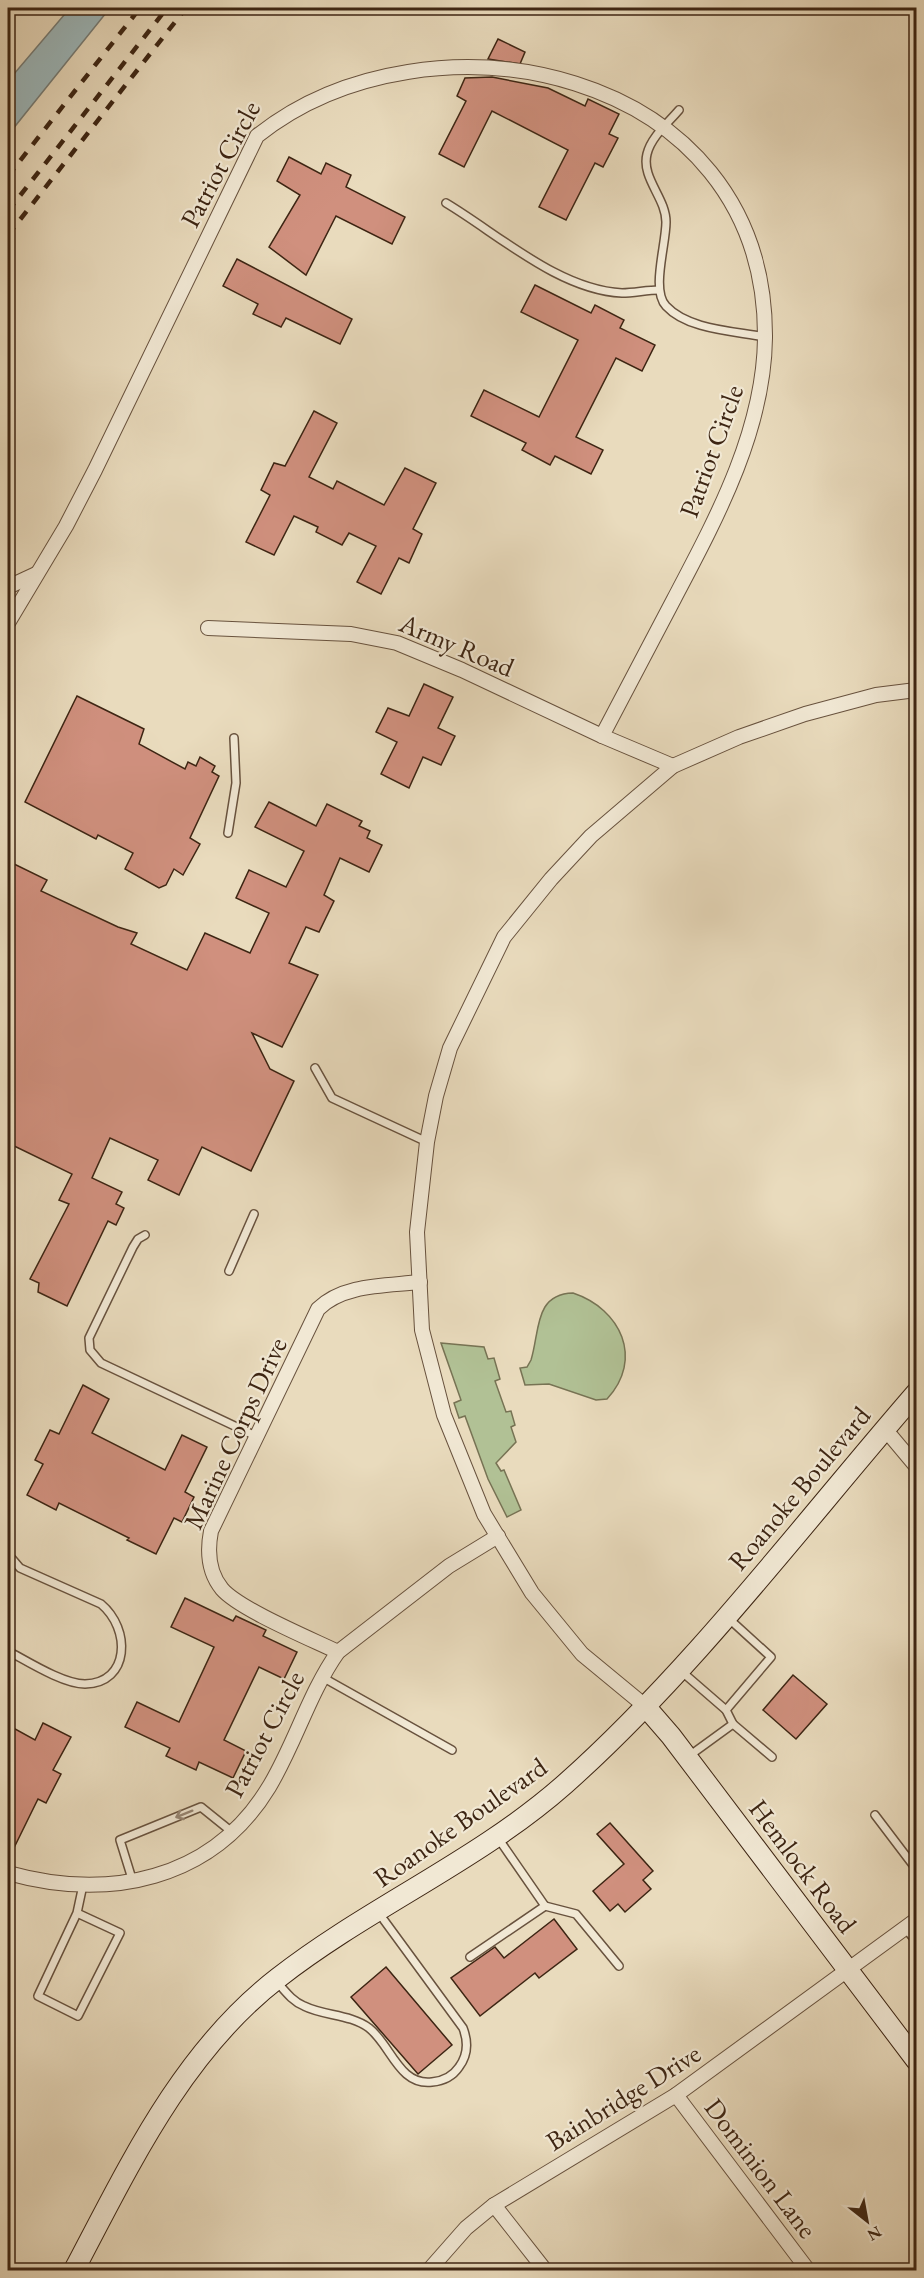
<svg xmlns="http://www.w3.org/2000/svg" width="924" height="2278" font-family="'EB Garamond',serif">
	<style>
		.green { fill: #b1c195; stroke: #777354; stroke-width: 1.5 }
		.water { fill: #9cb8bc; stroke: #767d78; stroke-width: 1.5 }
		.building { fill: #d0907e; stroke: #3d2513; stroke-width: 1.5 }
		.lines { fill: none; stroke-linecap: round; stroke-linejoin: round }
		.lane-casing { stroke: #68523e; stroke-width: 10 }
		.street-casing { stroke: #68523e; stroke-width: 16 }
		.secondary-casing { stroke: #3d2513; stroke-width: 22 }
		.lane { stroke: #f1e8d4; stroke-width: 7 }
		.street { stroke: #f1e8d4; stroke-width: 14 }
		.secondary { stroke: #f1e8d4; stroke-width: 20 }
		.rail { stroke: #3d2513; stroke-width: 4.5; stroke-dasharray: 10 10; stroke-linecap: butt }
		.oneway { stroke: #978674 }
		.labels { text-anchor: middle; dominant-baseline: central; stroke-width: 4.5; stroke-linejoin: round; paint-order: stroke }
		.street-label { font-size: 27px; fill: #3d2513; stroke: #f1e8d4 }
	</style>
	<rect width="100%" height="100%" fill="#e9dbbd"/>
	<filter id="stains"><feTurbulence type="fractalNoise" baseFrequency=".00333" numOctaves="4"/><feColorMatrix values="0 0 0 0 .2 0 0 0 0 .09 0 0 0 0 .02 0 0 0 .5 -.17"/></filter>
	<radialGradient id="worn" r=".72"><stop offset=".6" stop-color="#630" stop-opacity="0"/><stop offset="1" stop-color="#630" stop-opacity=".3"/></radialGradient>
	<!-- green -->
	<g class="green">
		<path d="M573 1293C621 1309 644 1359 607 1399L596 1400 549 1384 525 1385 520 1368 527 1367 531 1360C540 1331 534 1294 573 1293Z"/>
		<polygon points="441,1343 484,1347 488,1359 494,1358 500,1379 495,1381 506,1412 511,1411 515,1425 511,1427 516,1442 496,1463 501,1471 504,1470 521,1510 507,1517 488,1479 465,1416 459,1418 454,1403 461,1400"/>
	</g>
	<!-- water -->
	<polygon class="water" points="70,8 110,8 8,135 8,81"/>
	<!-- building -->
	<g class="building">
		<polygon points="498,39 525,52 520,64 488,59"/>
		<polygon points="492,77 548,88 585,106 588,99 619,114 609,134 618,138 603,167 595,163 566,220 539,207 568,150 492,111 464,167 439,154 466,101 457,96 465,78"/>
		<polygon points="289,157 321,174 326,163 351,175 346,187 405,217 392,244 336,216 306,275 269,247 300,195 277,181"/>
		<polygon points="237,259 352,319 340,344 286,318 281,327 253,314 258,304 223,286"/>
		<polygon points="535,285 591,313 595,305 624,320 620,328 655,345 642,371 616,358 576,437 603,450 591,474 555,456 550,465 522,450 526,443 471,416 484,390 539,417 578,340 521,312"/>
		<polygon points="314,411 337,423 309,477 333,489 337,481 384,505 405,468 436,483 413,529 422,534 409,563 399,558 381,594 357,582 376,546 349,533 342,545 316,532 318,527 294,516 274,555 246,542 270,495 261,490 274,463 285,466"/>
		<polygon points="424,684 453,697 438,728 455,736 441,765 423,757 409,788 381,774 397,742 376,732 388,708 409,716"/>
		<polygon points="77,696 144,729 139,744 185,769 188,762 196,766 200,757 215,766 212,772 219,776 190,838 200,844 183,875 174,869 166,885 159,888 125,869 133,853 98,835 96,839 25,802"/>
		<polygon points="269,802 316,826 327,804 362,821 359,826 370,831 367,838 382,845 369,872 340,858 324,895 334,901 319,932 306,927 289,963 318,975 282,1047 252,1033 270,1069 294,1081 251,1171 202,1147 179,1195 148,1180 158,1160 110,1138 92,1178 122,1192 116,1204 124,1208 116,1225 108,1221 67,1306 38,1292 39,1283 30,1279 69,1204 59,1200 72,1174 8,1143 8,861 47,880 41,891 118,927 137,933 131,944 187,970 205,933 250,953 269,913 236,898 249,870 286,887 304,851 255,827"/>
		<polygon points="83,1385 109,1399 92,1433 165,1470 182,1435 207,1447 185,1492 194,1497 182,1522 174,1518 156,1554 127,1540 129,1538 59,1503 56,1510 27,1495 43,1464 35,1460 50,1430 59,1434"/>
		<polygon points="185,1598 233,1621 236,1616 266,1630 263,1636 297,1652 284,1679 259,1667 224,1740 246,1751 233,1778 199,1762 196,1770 166,1756 170,1748 125,1727 137,1702 179,1722 214,1647 171,1627"/>
		<polygon points="793,1675 827,1704 796,1739 763,1710"/>
		<polygon points="43,1723 71,1737 53,1770 61,1774 46,1803 38,1799 8,1860 8,1725 35,1740"/>
		<polygon points="610,1823 653,1871 643,1880 651,1889 625,1912 618,1904 610,1911 593,1891 624,1864 597,1834"/>
		<polygon points="554,1919 577,1949 539,1978 535,1973 480,2016 451,1978 495,1947 504,1958"/>
		<polygon points="386,1967 452,2045 418,2074 351,1997"/>
	</g>
	<g class="lines">
		<!-- lane casing -->
		<g class="lane-casing">
			<g id="lane">
				<path d="M679 110C668 123 651 137 647 154 641 178 666 198 666 222 666 245 651 290 666 306 688 330 735 331 765 337"/>
				<path d="M446 203C498 234 559 290 622 293 634 293 647 290 659 290"/>
				<polyline points="228,833 236,783 234,738"/>
				<polyline points="315,1068 332,1098 427,1142"/>
				<polyline points="145,1235 138,1239 133,1247 89,1338 90,1350 101,1363 258,1437"/>
				<polyline points="229,1271 254,1214"/>
				<path d="M8 1554 20 1568 101 1604C131 1629 130 1683 85 1684 63 1684 27 1661 8 1651"/>
				<polyline points="681,1671 726,1710 733,1724 689,1756"/>
				<polyline points="322,1677 452,1750"/>
				<polyline points="726,1710 771,1657 727,1617"/>
				<polyline points="733,1724 772,1757"/>
				<polyline points="875,1815 916,1869"/>
				<polyline points="133,1882 120,1840 201,1807 232,1832"/>
				<polyline points="545,1906 576,1914 619,1966"/>
				<polyline points="77,1913 120,1933 78,2016 38,1996 77,1913 83,1885"/>
				<polyline points="905,1928 916,1941"/>
				<polyline points="470,1957 545,1906 498,1838"/>
				<path d="M277 1982C285 1991 292 2001 304 2006 324 2016 350 2014 369 2028 391 2045 399 2086 432 2082 443 2081 453 2076 459 2067 468 2055 468 2041 463 2028L378 1912"/>
			</g>
		</g>
		<!-- street casing -->
		<g class="street-casing">
			<g id="street">
				<polyline points="8,587 36,574"/>
				<path d="M8 623 66 526 95 470 257 136C427 0 767 65 765 338 764 431 716 519 674 599 650 645 626 691 602 736"/>
				<polyline points="208,628 351,634 397,643 462,670 602,736 673,766"/>
				<polyline points="885,1429 916,1466"/>
				<path d="M338 1652C311 1639 239 1609 222 1589 208 1572 207 1552 211 1531L318 1309C343 1284 386 1286 420 1282"/>
				<polyline points="645,1706 582,1654 532,1593 484,1514 444,1415 422,1330 417,1232 427,1142 436,1096 450,1048 504,937 551,879 591,836 673,766 739,737 805,714 876,695 916,690"/>
				<path d="M8 1873C108 1901 212 1881 269 1787 295 1744 309 1693 338 1652L449 1566 498 1536"/>
				<polyline points="676,2095 808,2270"/>
				<polyline points="494,2205 545,2270"/>
				<polyline points="429,2270 466,2228 494,2205 676,2095 916,1920"/>
			</g>
		</g>
		<!-- secondary casing -->
		<g class="secondary-casing">
			<g id="secondary">
				<polyline points="645,1706 671,1736 916,2060"/>
				<path d="M74 2270C129 2166 182 2052 278 1978 369 1907 478 1861 565 1784 693 1670 804 1522 916 1393"/>
			</g>
		</g>
		<!-- lane -->
		<use href="#lane" class="lane"/>
		<!-- street -->
		<use href="#street" class="street"/>
		<!-- secondary -->
		<use href="#secondary" class="secondary"/>
		<!-- rail -->
		<g class="rail">
			<polyline points="8,176 140,8"/>
			<polyline points="8,211 167,8"/>
			<polyline points="8,235 186,8"/>
		</g>
	</g>
	<!-- one-way arrows -->
	<defs><path id="oneway-shaft" d="M-6 0H5M1.5-3L5.5 0L1.5 3" fill="none" stroke-width="1.6" stroke-linecap="round" stroke-linejoin="round" transform="scale(1.5)"/></defs>
	<use class="oneway" href="#oneway-shaft" transform="translate(184 1814) rotate(158)"/>
	<g class="labels">
		<!-- street labels -->
		<g class="street-label">
			<text transform="translate(220 164) rotate(-62)">Patriot Circle</text>
			<text transform="translate(711 451) rotate(-70)">Patriot Circle</text>
			<text transform="translate(457 645) rotate(23)">Army Road</text>
			<text transform="translate(235 1433) rotate(-65)">Marine Corps Drive</text>
			<text transform="translate(799 1488) rotate(-50)">Roanoke Boulevard</text>
			<text transform="translate(264 1734) rotate(-62)">Patriot Circle</text>
			<text transform="translate(460 1822) rotate(-35)">Roanoke Boulevard</text>
			<text transform="translate(803 1866) rotate(53)">Hemlock Road</text>
			<text transform="translate(623 2097) rotate(-32)">Bainbridge Drive</text>
			<text transform="translate(761 2168) rotate(53)">Dominion Lane</text>
		</g>
	</g>
	<!-- margin -->
	<rect width="924" height="2278" fill="none" stroke="#e9dbbd" stroke-width="30"/>
	<rect x="9" y="9" width="906" height="2260" fill="none" stroke="#3d2513" stroke-width="3"/>
	<rect x="15" y="15" width="894" height="2248" fill="none" stroke="#3d2513" stroke-width="1.5"/>
	<!-- north arrow -->
	<g transform="translate(867 2221) rotate(149)" stroke="#f1e8d4" stroke-width="4.5" paint-order="stroke">
	<path d="M0-4.5L10 22L0 15L-10 22Z" fill="#3d2513"/>
	<text y="-9" font-size="16" font-weight="bold" text-anchor="middle" fill="#3d2513">N</text>
	</g>
	<rect width="100%" height="100%" filter="url(#stains)"/>
	<rect width="100%" height="100%" fill="url(#worn)"/>
</svg>
